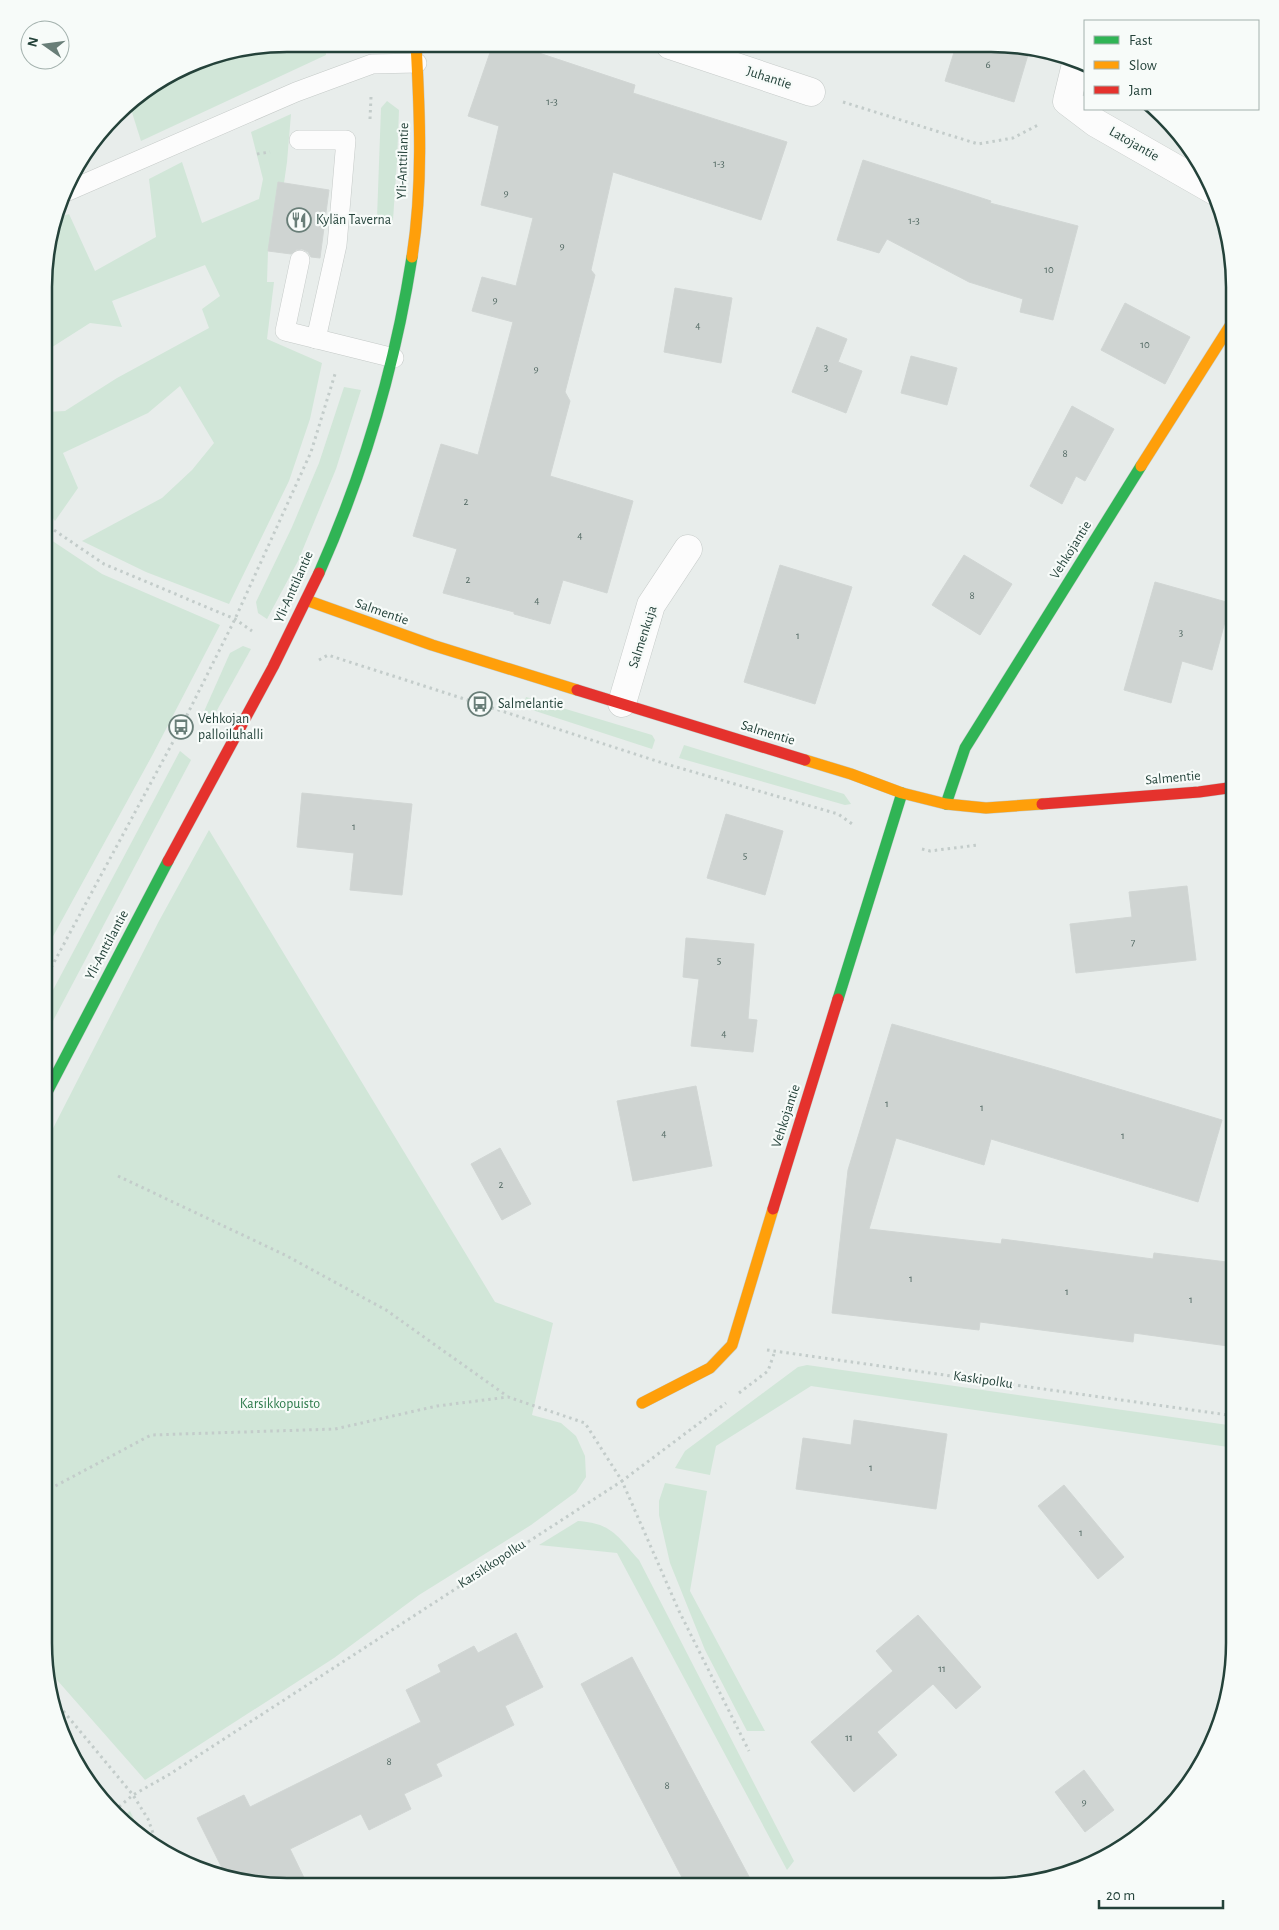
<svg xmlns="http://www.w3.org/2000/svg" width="1279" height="1930" font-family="'Alegreya Sans',sans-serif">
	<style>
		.green { fill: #d1e6d8 }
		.building { fill: #cfd4d2; stroke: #d1d6d4 }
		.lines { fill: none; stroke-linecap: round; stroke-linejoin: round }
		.lane-casing { stroke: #c5cac8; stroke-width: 20 }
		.street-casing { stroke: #c5cac8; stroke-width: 29 }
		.fast-casing { stroke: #c3cbc8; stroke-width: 12 }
		.slow-casing { stroke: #c3cbc8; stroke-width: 12 }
		.jam-casing { stroke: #c3cbc8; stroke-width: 12 }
		.path { stroke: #c3ccca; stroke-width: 3; stroke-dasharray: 2.5 4; stroke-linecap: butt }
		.lane { stroke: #fcfcfc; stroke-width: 19 }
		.street { stroke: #fcfcfc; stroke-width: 28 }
		.fast { stroke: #30b455; stroke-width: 11 }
		.slow { stroke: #ff9f0a; stroke-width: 11 }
		.jam { stroke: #e5322d; stroke-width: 11 }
		.labels { text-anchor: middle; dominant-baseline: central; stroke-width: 4.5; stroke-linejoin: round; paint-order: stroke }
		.number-label { font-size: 11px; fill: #506761 }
		.street-label { font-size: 14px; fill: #24423a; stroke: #f7fbf9 }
		.poi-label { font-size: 14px; fill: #24423a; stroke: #f7fbf9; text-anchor: start }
		.park-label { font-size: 14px; fill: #2d7a4b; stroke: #f7fbf9 }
		.rim { fill: none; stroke: #24423a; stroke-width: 2.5 }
	</style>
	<rect width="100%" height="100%" fill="#e8edeb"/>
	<!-- green -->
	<g class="green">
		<polygon points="287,44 325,44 326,55 141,141 129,103 209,57"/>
		<polygon points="387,101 399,110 397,161 393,220 377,218 381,108"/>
		<polygon points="291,114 287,162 284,183 268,251 267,282 274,282 267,339 322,363 310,419 289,481 229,604 146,572 82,541 162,498 192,470 214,443 180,386 148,413 63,453 78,488 55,521 45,507 46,412 65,411 117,378 209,328 202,309 220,296 205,265 112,301 122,327 90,323 46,351 46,255 59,217 69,214 95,271 156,237 149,179 182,162 202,223 259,199 263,179 251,132"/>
		<polygon points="344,387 361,390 336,469 298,561 267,619 258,613 256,602 292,527 319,463"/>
		<polygon points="45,536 102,574 220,625 153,754 45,951"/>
		<polygon points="243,646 251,649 211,721 202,716 230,653"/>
		<polygon points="526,697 652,735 655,740 652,749 523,707"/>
		<polygon points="684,745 844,794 851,804 845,805 679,758"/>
		<polygon points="180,751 191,760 45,1036 45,1005"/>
		<polygon points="209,830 495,1302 553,1323 532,1415 561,1423 576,1436 585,1456 586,1477 576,1492 531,1525 419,1595 334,1658 145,1780 50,1672 44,1643 45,1144 159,921"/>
		<polygon points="807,1365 1235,1426 1235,1448 811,1386 716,1446 710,1475 675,1468 685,1451 798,1367"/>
		<polygon points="665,1483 707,1491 690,1591 765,1731 747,1731 705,1650 670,1563 659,1515 659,1501"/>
		<path d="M578 1521C612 1523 618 1537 639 1560L794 1861 787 1870 617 1553 539 1545Z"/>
		<polygon points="130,1811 143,1838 121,1818"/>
	</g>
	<!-- building -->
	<g class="building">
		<polygon points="493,44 512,44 635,85 633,93 787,142 761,220 613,172 591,270 595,275 565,392 570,401 550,476 633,501 607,593 563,580 550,624 514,614 514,612 443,593 457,549 413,536 441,444 478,455 513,322 472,311 482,277 516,286 533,218 481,205 499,126 468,116"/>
		<polygon points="956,46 1024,46 1030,48 1014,102 945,81"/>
		<polygon points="863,160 991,201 990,203 1078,226 1053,320 1020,312 1023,299 969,282 887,239 879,253 837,240"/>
		<polygon points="278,182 329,190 320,258 311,257 308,252 302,249 296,250 291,254 268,251"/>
		<polygon points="675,288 732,298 721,363 664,352"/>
		<polygon points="1125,303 1190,337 1165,384 1101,350"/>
		<polygon points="817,327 847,339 838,362 862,371 846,413 792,392"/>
		<polygon points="911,356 957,368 947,405 901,393"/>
		<polygon points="1072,406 1114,429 1085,481 1076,476 1062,504 1030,486"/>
		<polygon points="964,555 1012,584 980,635 932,605"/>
		<polygon points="780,565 852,587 815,704 744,682"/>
		<polygon points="1155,582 1230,603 1212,670 1182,661 1171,703 1124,690"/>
		<polygon points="302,793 412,804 402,895 350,890 354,853 297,847"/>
		<polygon points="726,814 783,831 765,895 707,878"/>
		<polygon points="1187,886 1196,960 1076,973 1070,924 1132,917 1129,892"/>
		<polygon points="686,938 754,944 748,1019 757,1020 753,1052 691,1046 699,979 683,977"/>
		<polygon points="892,1024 1049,1068 1222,1120 1198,1202 991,1139 984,1165 896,1138 869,1229 1001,1244 1002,1239 1153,1259 1154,1253 1235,1263 1235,1347 1134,1333 1133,1342 980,1322 979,1330 832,1313 848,1170"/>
		<polygon points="696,1086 712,1166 633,1181 617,1101"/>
		<polygon points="500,1148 531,1204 502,1220 471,1164"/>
		<polygon points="854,1420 947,1434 936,1509 796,1489 803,1438 851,1445"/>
		<polygon points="1064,1485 1124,1557 1098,1579 1038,1506"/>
		<polygon points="918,1615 981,1687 956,1709 933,1684 877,1732 897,1755 854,1792 811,1742 893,1671 876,1651"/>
		<polygon points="516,1633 543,1687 505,1706 514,1725 436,1764 442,1776 404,1794 411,1809 369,1830 361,1814 290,1849 307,1884 256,1884 226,1876 197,1818 244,1795 250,1807 421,1722 406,1690 441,1672 438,1665 474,1646 478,1653"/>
		<polygon points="632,1657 754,1886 686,1885 581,1684"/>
		<polygon points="1084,1770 1114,1810 1085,1832 1055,1792"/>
	</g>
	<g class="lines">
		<!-- lane casing -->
		<g class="lane-casing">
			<g id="lane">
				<polyline points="299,140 346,140 337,245 316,339"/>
				<polyline points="68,191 296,92 372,64 417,63"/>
				<polyline points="300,260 285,331 394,358"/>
			</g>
		</g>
		<!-- street casing -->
		<g class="street-casing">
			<g id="street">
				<polyline points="670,45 811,92"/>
				<polyline points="1077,60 1067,101 1096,123 1215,191"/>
				<polyline points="622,703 651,605 688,549"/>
			</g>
		</g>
		<!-- fast casing -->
		<g class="fast-casing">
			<g id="fast">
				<path d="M319 573C364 472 395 366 412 257"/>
				<polyline points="946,804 965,748 1141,466"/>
				<polyline points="838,999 902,793"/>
				<polyline points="45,1096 168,861"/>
			</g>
		</g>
		<!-- slow casing -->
		<g class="slow-casing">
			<g id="slow">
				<path d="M412 257C423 187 420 115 416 44"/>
				<polyline points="1141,466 1235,318"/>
				<polyline points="306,600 432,645 577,690"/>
				<polyline points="805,760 851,774 902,793 946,804 986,808 1042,804"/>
				<polyline points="642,1403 710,1368 732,1345 773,1209"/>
			</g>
		</g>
		<!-- jam casing -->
		<g class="jam-casing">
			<g id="jam">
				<polyline points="577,690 805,760"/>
				<polyline points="1042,804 1199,792 1235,787"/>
				<polyline points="168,861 273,667 319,573"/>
				<polyline points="773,1209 838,999"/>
			</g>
		</g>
		<!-- path -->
		<g class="path">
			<polyline points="843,102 978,144 1013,138 1040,124"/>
			<polyline points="370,119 371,97"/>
			<polyline points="257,154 270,152"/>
			<polyline points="45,521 51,528 104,564 235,619 252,631"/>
			<polyline points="319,660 328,655 666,764 838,814 855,826"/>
			<polyline points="922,849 930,851 978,845"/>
			<polyline points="45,979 181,727 235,619 311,452 335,374"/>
			<polyline points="118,1176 285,1255 386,1310 507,1396"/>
			<polyline points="767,1350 1235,1416"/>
			<polyline points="739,1393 768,1371 775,1351"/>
			<polyline points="44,1492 151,1435 335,1429 437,1406 508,1397 585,1423 622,1481 726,1403"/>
			<polyline points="55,1701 133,1795 148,1819 158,1847"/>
			<polyline points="114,1811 133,1795 170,1774 301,1689 622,1481 679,1611 749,1751"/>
			<polyline points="809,1886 811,1879"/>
		</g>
		<!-- lane -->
		<use href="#lane" class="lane"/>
		<!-- street -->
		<use href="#street" class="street"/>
		<!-- fast -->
		<use href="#fast" class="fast"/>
		<!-- slow -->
		<use href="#slow" class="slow"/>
		<!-- jam -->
		<use href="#jam" class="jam"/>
	</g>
	<!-- icons -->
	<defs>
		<g id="restaurant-ring" transform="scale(1.25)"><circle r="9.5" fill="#f7fbf9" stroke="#697e78" stroke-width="1.5"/><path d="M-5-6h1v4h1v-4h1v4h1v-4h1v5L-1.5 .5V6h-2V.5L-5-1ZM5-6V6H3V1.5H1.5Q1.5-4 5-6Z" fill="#697e78"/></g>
		<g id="bus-ring" transform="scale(1.25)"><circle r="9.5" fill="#f7fbf9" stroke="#697e78" stroke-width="1.5"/><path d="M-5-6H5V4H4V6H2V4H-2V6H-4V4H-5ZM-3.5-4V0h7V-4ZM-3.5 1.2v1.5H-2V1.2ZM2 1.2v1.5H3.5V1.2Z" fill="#697e78"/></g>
	</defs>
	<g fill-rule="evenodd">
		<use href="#restaurant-ring" x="299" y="220"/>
		<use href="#bus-ring" x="480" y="704"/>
		<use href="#bus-ring" x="181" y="727"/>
	</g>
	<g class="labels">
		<!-- number labels -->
		<g class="number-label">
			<text x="988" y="64">6</text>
			<text x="552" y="101">1-3</text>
			<text x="719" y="163">1-3</text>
			<text x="506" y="192">9</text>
			<text x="914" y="220">1-3</text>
			<text x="562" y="245">9</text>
			<text x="1049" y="269">10</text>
			<text x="495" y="299">9</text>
			<text x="698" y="325">4</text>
			<text x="1145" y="344">10</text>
			<text x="826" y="367">3</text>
			<text x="536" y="368">9</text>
			<text x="1065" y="453">8</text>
			<text x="466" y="501">2</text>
			<text x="580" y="535">4</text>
			<text x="468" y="579">2</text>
			<text x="972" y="595">8</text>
			<text x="537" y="600">4</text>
			<text x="1181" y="632">3</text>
			<text x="798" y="635">1</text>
			<text x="354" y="826">1</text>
			<text x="745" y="855">5</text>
			<text x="1133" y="942">7</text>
			<text x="719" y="960">5</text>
			<text x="724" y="1033">4</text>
			<text x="887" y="1103">1</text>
			<text x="982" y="1107">1</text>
			<text x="664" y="1133">4</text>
			<text x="1123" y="1135">1</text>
			<text x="501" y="1184">2</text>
			<text x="911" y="1278">1</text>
			<text x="1067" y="1291">1</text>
			<text x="1191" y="1299">1</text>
			<text x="871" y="1467">1</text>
			<text x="1081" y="1532">1</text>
			<text x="942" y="1668">11</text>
			<text x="849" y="1737">11</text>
			<text x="389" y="1761">8</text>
			<text x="667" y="1785">8</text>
			<text x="1084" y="1801">9</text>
		</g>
		<!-- street labels -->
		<g class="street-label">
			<text transform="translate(769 78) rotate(18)">Juhantie</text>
			<text transform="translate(1134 144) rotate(30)">Latojantie</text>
			<text transform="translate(403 161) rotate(-88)">Yli-Anttilantie</text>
			<text transform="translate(1071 550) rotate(-58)">Vehkojantie</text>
			<text transform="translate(294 587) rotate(-66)">Yli-Anttilantie</text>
			<text transform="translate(382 612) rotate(19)">Salmentie</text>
			<text transform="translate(643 637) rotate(-72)">Salmenkuja</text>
			<text transform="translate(768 733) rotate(17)">Salmentie</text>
			<text transform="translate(1173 778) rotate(-5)">Salmentie</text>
			<text transform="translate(107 945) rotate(-62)">Yli-Anttilantie</text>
			<text transform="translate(786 1116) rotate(-72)">Vehkojantie</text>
			<text transform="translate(983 1380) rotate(8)">Kaskipolku</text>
			<text transform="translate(492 1564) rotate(-33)">Karsikkopolku</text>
		</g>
		<!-- poi labels -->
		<g class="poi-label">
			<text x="316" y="220">Kylän Taverna</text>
			<text x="498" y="704">Salmelantie</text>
			<text x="198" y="719">Vehkojan<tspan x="198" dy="16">palloiluhalli</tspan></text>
		</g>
		<!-- park labels -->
		<g class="park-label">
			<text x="280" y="1404">Karsikkopuisto</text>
		</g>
	</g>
	<!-- crop -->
	<path d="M0 0H1279V1930H0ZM287 52H991A235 235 0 0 1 1226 287V1643A235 235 0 0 1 991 1878H287A235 235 0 0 1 52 1643V287A235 235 0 0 1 287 52Z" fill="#f7fbf9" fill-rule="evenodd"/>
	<path class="rim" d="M287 52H991A235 235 0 0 1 1226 287V1643A235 235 0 0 1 991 1878H287A235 235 0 0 1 52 1643V287A235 235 0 0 1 287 52Z"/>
	<!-- legend -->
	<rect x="1084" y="20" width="175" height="90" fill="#f7fbf9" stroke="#a3b1ad"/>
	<rect x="1094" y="36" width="25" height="8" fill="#30b455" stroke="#a3b1ad"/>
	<text x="1129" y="45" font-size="15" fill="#24423a">Fast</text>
	<rect x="1094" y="61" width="25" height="8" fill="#ff9f0a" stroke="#a3b1ad"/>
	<text x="1129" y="70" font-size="15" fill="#24423a">Slow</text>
	<rect x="1094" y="86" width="25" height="8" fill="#e5322d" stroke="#a3b1ad"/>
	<text x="1129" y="95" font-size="15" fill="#24423a">Jam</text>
	<!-- north arrow -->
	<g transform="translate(45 45) rotate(284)"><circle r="24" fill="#f7fbf9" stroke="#a3b1ad"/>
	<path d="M0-4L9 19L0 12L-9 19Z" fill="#697e78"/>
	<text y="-8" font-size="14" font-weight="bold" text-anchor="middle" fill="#24423a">N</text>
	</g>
	<!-- scale -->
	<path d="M1099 1900v8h124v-8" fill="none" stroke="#24423a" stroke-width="2.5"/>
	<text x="1106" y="1900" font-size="15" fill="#24423a" stroke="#f7fbf9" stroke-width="4" paint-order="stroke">20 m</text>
</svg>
